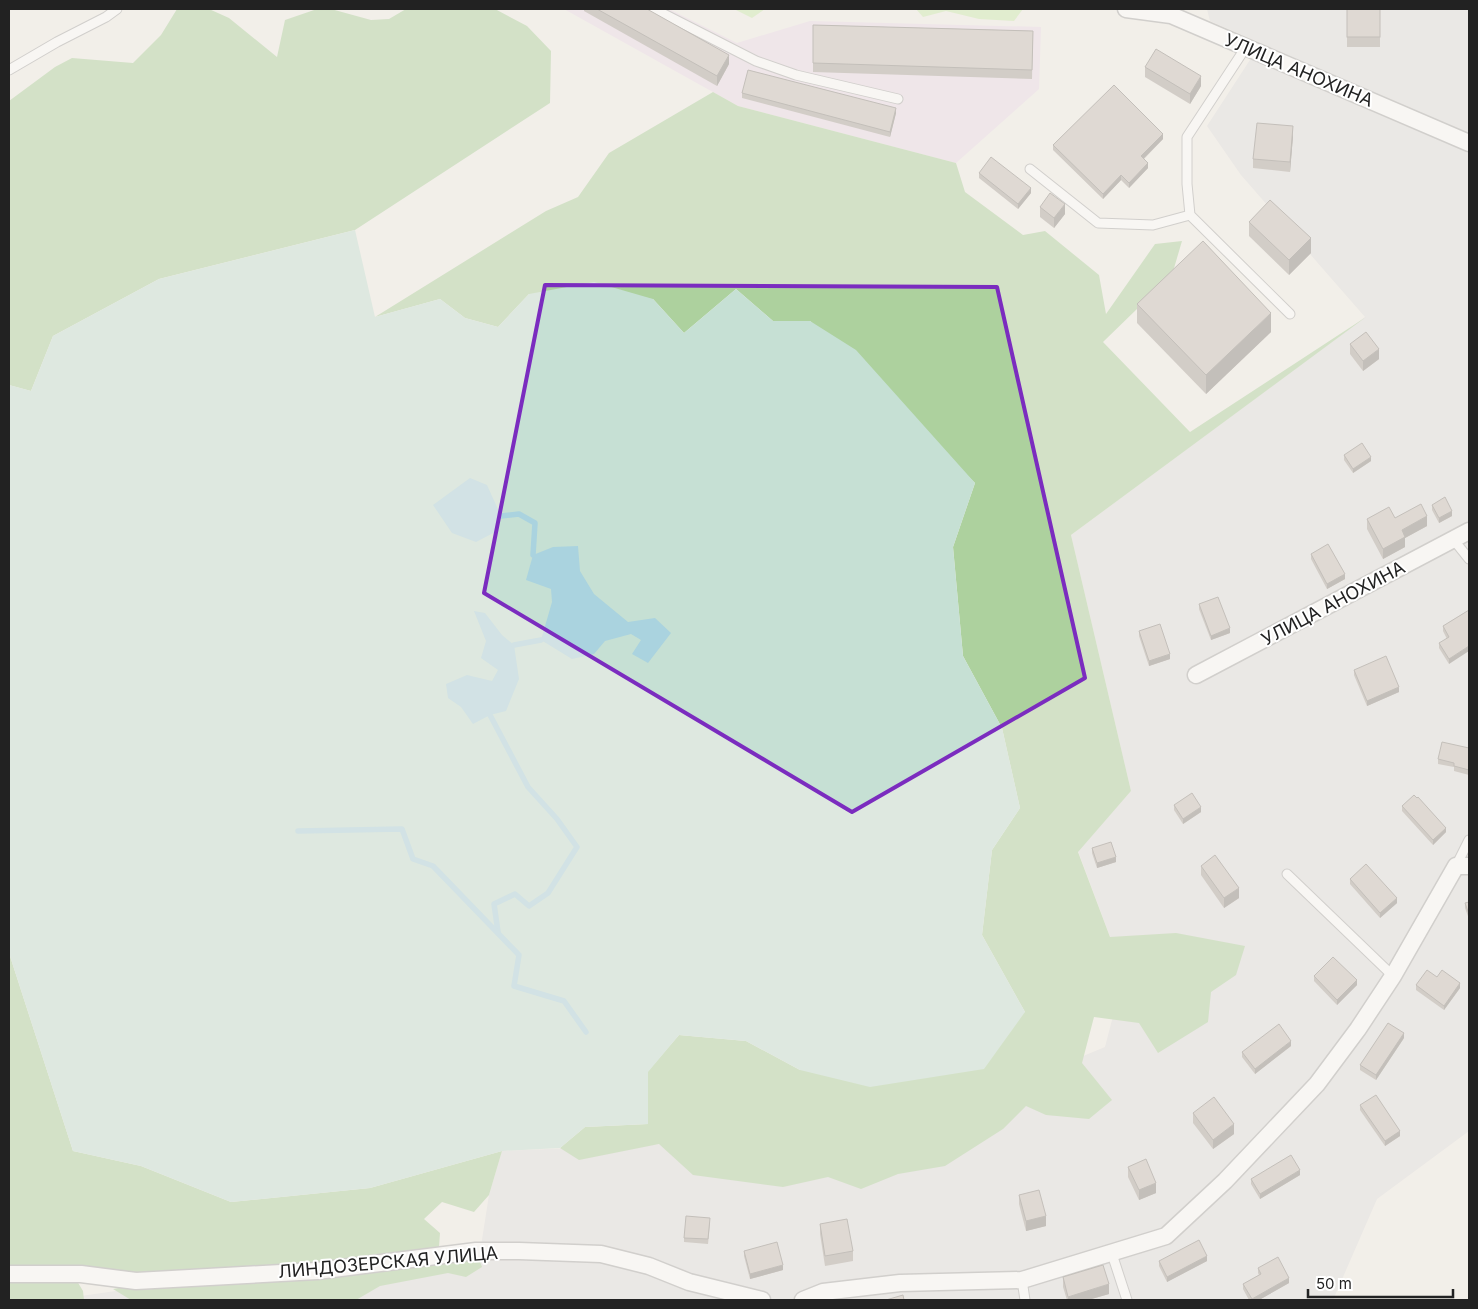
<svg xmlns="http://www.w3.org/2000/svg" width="1478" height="1309" font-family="Inter,sans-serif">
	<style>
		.residential { fill: #e0dfdf }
		.industrial { fill: #ebdbe8 }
		.grass { fill: #cdebb0 }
		.forest { fill: #add19e }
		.wetland { fill: #c6e0d4 }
		.water { fill: #aad3df }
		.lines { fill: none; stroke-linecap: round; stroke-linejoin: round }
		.stream { stroke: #aad3df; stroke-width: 5.5 }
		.lane-casing { stroke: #a9a9a9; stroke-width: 11 }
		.street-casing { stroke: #a9a9a9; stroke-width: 19 }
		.lane { stroke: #fff; stroke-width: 9 }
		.street { stroke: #fff; stroke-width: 16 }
		.wall { fill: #aba49e }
		.shaded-wall { fill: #8b8681 }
		.building { fill: #c7bfb8; stroke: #8b8681 }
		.marked { fill: none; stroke: #7b2cbf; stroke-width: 4; stroke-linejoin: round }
		.labels { text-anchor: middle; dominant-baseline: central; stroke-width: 4; stroke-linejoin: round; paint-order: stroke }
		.street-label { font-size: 18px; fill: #222; stroke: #fff }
	</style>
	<rect width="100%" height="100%" fill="#f2efe9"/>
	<!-- residential -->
	<polygon class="residential" points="1207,9 1469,9 1469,1131 1377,1199 1333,1300 53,1300 137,1288 479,1259 489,1195 502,1151 895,1134 1105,1047 1124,974 1078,851 1131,791 1071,535 1365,317 1241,175 1207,126 1261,43 1210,21"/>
	<!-- industrial -->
	<polygon class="industrial" points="564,9 669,9 737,43 810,21 1041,27 1039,89 956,163 738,106"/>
	<!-- grass -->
	<g class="grass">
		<polygon points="734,9 765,9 752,18"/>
		<polygon points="916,9 1023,9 1014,21 979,19 946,11 923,17"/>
	</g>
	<!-- forest -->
	<g class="forest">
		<polygon points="177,9 209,9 229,18 277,57 285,20 317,9 331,9 371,20 389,19 406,9 495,9 527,26 551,51 550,103 355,230 159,279 53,336 31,391 9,385 9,101 55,67 72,58 133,63 161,35"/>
		<polygon points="713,92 738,106 956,163 965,192 1023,235 1045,231 1099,275 1106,314 1155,244 1182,241 1172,275 1103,342 1190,432 1366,317 1071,535 1131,791 1078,852 1110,937 1176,933 1245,946 1236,975 1211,992 1208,1022 1158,1053 1139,1023 1094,1017 1082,1063 1112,1100 1089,1119 1046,1115 1026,1106 1003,1129 945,1166 898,1174 861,1189 828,1177 783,1187 693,1175 659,1144 579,1160 560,1148 585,1127 648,1124 648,1071 679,1035 746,1041 800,1070 1025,1012 982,935 992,850 1020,808 1002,728 963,656 953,547 975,483 810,321 773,321 736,289 684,333 653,299 529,294 498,327 465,318 440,299 375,317 546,211 578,197 609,153"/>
		<polygon points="9,953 73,1151 141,1166 231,1202 370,1188 502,1151 489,1195 474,1212 442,1202 424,1219 440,1233 439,1247 316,1263 137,1273 81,1266 9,1266"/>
		<polygon points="479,1259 482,1267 466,1277 448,1273 380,1286 356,1300 131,1300 113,1289 124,1287 139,1290 323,1278"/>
		<polygon points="77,1281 83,1291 84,1300 9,1300 9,1282"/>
	</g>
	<!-- wetland -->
	<polygon class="wetland" points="355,230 375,317 440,299 465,318 498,327 529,294 594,282 653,299 684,333 736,289 773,321 810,321 856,350 975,483 953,547 963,656 1002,728 1020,808 992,850 982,935 1025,1012 984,1069 870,1087 800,1070 746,1041 679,1035 648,1072 648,1124 585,1127 560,1148 502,1151 370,1188 231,1202 141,1166 73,1151 9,953 9,385 31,391 53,336 159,279"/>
	<!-- water -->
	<g class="water">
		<polygon points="470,478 487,485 501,516 497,531 476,542 452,533 433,505"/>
		<polygon points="578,546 580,571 594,594 628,622 655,618 671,633 648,663 632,654 641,640 631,634 605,641 594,654 572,659 541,640 552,602 551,589 526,580 533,555 553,547"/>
		<polygon points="474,611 485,613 502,635 514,645 519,679 506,711 490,715 473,724 461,707 448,698 446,684 467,675 492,681 498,670 481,658 486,641"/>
	</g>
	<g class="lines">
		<!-- stream -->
		<g class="stream">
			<polyline points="501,516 519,514 535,523 533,555"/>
			<polyline points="514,645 541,640"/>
			<polyline points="490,715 528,787 557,819 577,847 548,893 529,906 515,894 494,904 498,932"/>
			<polyline points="298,831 402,829 413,859 433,866 519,955 514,986 564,1001 586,1032"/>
		</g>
		<!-- lane casing -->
		<g class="lane-casing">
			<g id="lane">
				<polyline points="654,9 756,61 796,75 898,99"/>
				<polyline points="1246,47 1187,137 1187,184 1190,215 1290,314"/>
				<polyline points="9,70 57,42 106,17 117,9"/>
				<polyline points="1030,169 1098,223 1153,225 1190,215"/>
				<polyline points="1453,539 1469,559"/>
				<polyline points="1456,866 1469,840"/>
				<polyline points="1287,874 1393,976"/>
				<polyline points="1112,1254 1127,1300"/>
				<polyline points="1022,1280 1025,1300"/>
			</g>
		</g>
		<!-- street casing -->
		<g class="street-casing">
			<g id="street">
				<polyline points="1126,9 1171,15 1469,143"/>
				<polyline points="1196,675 1469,531"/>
				<polyline points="9,1274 81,1274 136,1281 317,1271 476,1251 519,1251 601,1254 649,1266 689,1282 762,1300"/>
				<polyline points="803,1300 823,1292 900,1283 1022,1280 1166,1236 1225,1181 1317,1084 1358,1029 1393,976 1456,866 1469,866"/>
			</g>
		</g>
		<!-- lane -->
		<use href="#lane" class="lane"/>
		<!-- street -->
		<use href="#street" class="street"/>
	</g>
	<!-- wall -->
	<g class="wall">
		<polygon points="584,9 647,9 729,64 717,86 584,11"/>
		<rect x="1347" y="9" width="33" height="38"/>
		<polygon points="813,25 1033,31 1032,79 813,72"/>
		<polygon points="1145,67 1201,86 1190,104 1145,77"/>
		<polygon points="742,93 896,113 890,137 742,98"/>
		<polygon points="1293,136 1290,172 1253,168 1253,159"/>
		<polygon points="1163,139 1144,159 1148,168 1129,188 1121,180 1103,199 1053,150 1053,145"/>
		<polygon points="979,173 1031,193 1018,209 979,178"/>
		<polygon points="1040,207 1065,214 1054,228 1040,217"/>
		<polygon points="1249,222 1311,253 1289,275 1249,236"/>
		<polygon points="1137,304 1271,332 1206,394 1137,323"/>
		<polygon points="1350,344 1379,359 1363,371 1350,354"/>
		<polygon points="1344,455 1371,461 1353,473 1344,460"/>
		<polygon points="1432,505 1452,516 1439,523 1432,510"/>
		<polygon points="1395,518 1427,526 1405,538 1405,547 1383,559 1367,529 1367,519"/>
		<polygon points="1311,554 1345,579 1327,589 1311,559"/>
		<polygon points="1199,604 1230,633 1211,640 1199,609"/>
		<polygon points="1469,610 1449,664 1439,648 1439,643 1447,639 1443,631 1443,626"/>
		<polygon points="1139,631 1170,659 1149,666 1139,636"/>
		<polygon points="1354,670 1399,692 1367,706 1354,675"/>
		<polygon points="1469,748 1469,775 1454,771 1454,767 1438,764 1438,759"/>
		<polygon points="1174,805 1201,812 1183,824 1174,810"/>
		<polygon points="1402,806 1446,832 1433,845 1402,811"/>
		<polygon points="1092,848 1116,862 1097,868 1092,853"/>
		<polygon points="1201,866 1239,898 1224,908 1201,875"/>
		<polygon points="1350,879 1397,903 1380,918 1350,884"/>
		<polygon points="1469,902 1469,919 1465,908 1465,903"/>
		<polygon points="1314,976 1357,985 1337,1005 1314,981"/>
		<polygon points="1437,977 1460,988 1444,1010 1416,990 1416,985"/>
		<polygon points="1404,1038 1376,1080 1360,1070 1360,1065"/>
		<polygon points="1291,1046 1255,1074 1242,1057 1242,1052"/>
		<polygon points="1360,1105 1400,1136 1385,1146 1360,1110"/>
		<polygon points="1193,1113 1234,1134 1213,1149 1193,1123"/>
		<polygon points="1128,1167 1156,1193 1139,1200 1128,1177"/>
		<polygon points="1300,1175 1260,1199 1251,1184 1251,1179"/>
		<polygon points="1019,1195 1046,1226 1026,1231 1019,1204"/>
		<polygon points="710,1223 708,1244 684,1242 684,1238"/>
		<polygon points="820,1224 853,1251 853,1261 825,1266 820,1234"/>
		<polygon points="744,1251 783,1270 750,1279 744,1256"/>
		<polygon points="1159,1261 1207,1261 1167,1282 1159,1266"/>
		<polygon points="1258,1268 1289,1283 1259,1300 1249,1300 1243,1289 1243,1284 1259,1275 1258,1273"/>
		<polygon points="1063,1277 1109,1294 1088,1300 1067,1300 1063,1287"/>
	</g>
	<!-- shaded-wall -->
	<g class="shaded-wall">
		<polygon points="729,55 729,64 717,86 717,76"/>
		<polygon points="1201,76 1201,86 1190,104 1190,94"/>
		<polygon points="896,108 896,113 890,137 890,132"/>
		<polygon points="1293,126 1293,136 1290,172 1290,162"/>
		<polygon points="1163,134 1163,139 1141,161 1141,156"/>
		<polygon points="1148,163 1148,168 1129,188 1129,183"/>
		<polygon points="1121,175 1121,180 1103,199 1103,194"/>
		<polygon points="1031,188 1031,193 1018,209 1018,204"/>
		<polygon points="1065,204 1065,214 1054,228 1054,218"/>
		<polygon points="1311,238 1311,253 1289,275 1289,260"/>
		<polygon points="1271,313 1271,332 1206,394 1206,375"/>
		<polygon points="1379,349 1379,359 1363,371 1363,361"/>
		<polygon points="1371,457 1371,461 1353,473 1353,469"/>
		<polygon points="1452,511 1452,516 1439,523 1439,518"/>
		<polygon points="1427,516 1427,526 1405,538 1405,547 1383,559 1383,549 1402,530"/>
		<polygon points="1345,574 1345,579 1327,589 1327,584"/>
		<polygon points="1230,628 1230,633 1211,640 1211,636"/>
		<polygon points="1469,646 1469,651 1449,664 1449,659"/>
		<polygon points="1170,654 1170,659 1149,666 1149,661"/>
		<polygon points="1399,687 1399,692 1367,706 1367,701"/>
		<polygon points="1201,807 1201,812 1183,824 1183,819"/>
		<polygon points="1446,828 1446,832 1433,845 1433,840"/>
		<polygon points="1116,857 1116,862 1097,868 1097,863"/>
		<polygon points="1239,888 1239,898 1224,908 1224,898"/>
		<polygon points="1397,898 1397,903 1380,918 1380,913"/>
		<polygon points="1357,980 1357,985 1337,1005 1337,1000"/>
		<polygon points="1460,983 1460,988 1444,1010 1444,1006"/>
		<polygon points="1404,1033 1404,1038 1376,1080 1376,1075"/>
		<polygon points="1291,1041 1291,1046 1255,1074 1255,1069"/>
		<polygon points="1234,1124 1234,1134 1213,1149 1213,1140"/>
		<polygon points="1400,1131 1400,1136 1385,1146 1385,1141"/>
		<polygon points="1300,1170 1300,1175 1260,1199 1260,1194"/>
		<polygon points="1156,1183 1156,1193 1139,1200 1139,1190"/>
		<polygon points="1046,1216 1046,1226 1026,1231 1026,1221"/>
		<polygon points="1207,1256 1207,1261 1167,1282 1167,1277"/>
		<polygon points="783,1265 783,1270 750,1279 750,1274"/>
		<polygon points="1289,1278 1289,1283 1259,1300 1252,1300 1252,1299"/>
		<polygon points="1109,1284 1109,1294 1088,1300 1068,1300 1068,1297"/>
	</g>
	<!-- building -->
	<g class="building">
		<polygon points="597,9 647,9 729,55 717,76"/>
		<rect x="1347" y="9" width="33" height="28"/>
		<polygon points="813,25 1033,31 1032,70 813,63"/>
		<polygon points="1156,49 1201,76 1190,94 1145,67"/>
		<polygon points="748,70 896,108 890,132 742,93"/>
		<polygon points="1114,85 1163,134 1141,156 1148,163 1129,183 1121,175 1103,194 1053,145"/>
		<polygon points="1257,123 1293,126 1290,162 1253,159"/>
		<polygon points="991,157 1031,188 1018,204 979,173"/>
		<polygon points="1050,193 1065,204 1054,218 1040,207"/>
		<polygon points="1270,200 1311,238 1289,260 1249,222"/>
		<polygon points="1203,241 1271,313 1206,375 1137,304"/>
		<polygon points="1366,332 1379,349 1363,361 1350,344"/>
		<polygon points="1362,443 1371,457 1353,469 1344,455"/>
		<polygon points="1445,497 1452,511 1439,518 1432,505"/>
		<polygon points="1421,504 1427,516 1402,530 1405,537 1383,549 1367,519 1389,507 1395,518"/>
		<polygon points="1328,544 1345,574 1327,584 1311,554"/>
		<polygon points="1218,597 1230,628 1211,636 1199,604"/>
		<polygon points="1469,610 1469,646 1449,659 1439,643 1449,637 1443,626"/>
		<polygon points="1160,624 1170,654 1149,661 1139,631"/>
		<polygon points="1386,656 1399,687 1367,701 1354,670"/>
		<polygon points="1442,742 1469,748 1469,770 1454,766 1454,763 1438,759"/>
		<polygon points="1192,793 1201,807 1183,819 1174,805"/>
		<polygon points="1414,795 1417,798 1418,797 1446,828 1433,840 1402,806"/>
		<polygon points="1111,842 1116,857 1097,863 1092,848"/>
		<polygon points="1215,855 1239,888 1224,898 1201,866"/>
		<polygon points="1366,864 1397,898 1380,913 1350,879"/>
		<polygon points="1469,902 1469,914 1465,903"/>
		<polygon points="1333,957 1357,980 1337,1000 1314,976"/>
		<polygon points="1427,970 1437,977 1442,970 1460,983 1444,1006 1416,985"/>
		<polygon points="1388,1023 1404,1033 1376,1075 1360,1065"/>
		<polygon points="1279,1024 1291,1041 1255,1069 1242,1052"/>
		<polygon points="1376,1095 1400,1131 1385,1141 1360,1105"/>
		<polygon points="1214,1097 1234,1124 1213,1140 1193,1113"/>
		<polygon points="1291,1155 1300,1170 1260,1194 1251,1179"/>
		<polygon points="1146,1159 1156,1183 1139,1190 1128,1167"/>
		<polygon points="1039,1190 1046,1216 1026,1221 1019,1195"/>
		<polygon points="686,1216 710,1218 708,1239 684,1238"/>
		<polygon points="847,1219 853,1251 825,1256 820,1224"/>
		<polygon points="1199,1240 1207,1256 1167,1277 1159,1261"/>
		<polygon points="777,1242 783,1265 750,1274 744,1251"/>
		<polygon points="1278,1257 1289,1278 1252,1299 1243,1284 1261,1274 1258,1268"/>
		<polygon points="1103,1265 1109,1284 1068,1297 1063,1277"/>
		<polygon points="903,1295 904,1300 886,1300"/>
	</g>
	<!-- marked area -->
	<path d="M0 0H1478V1309H0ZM545 285 997 287 1085 678 852 812 484 593Z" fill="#f2efe9" fill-opacity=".55" fill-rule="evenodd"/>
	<path class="marked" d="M545 285 997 287 1085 678 852 812 484 593Z"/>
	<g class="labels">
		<!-- street labels -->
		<g class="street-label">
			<text transform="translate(1299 70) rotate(23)">УЛИЦА АНОХИНА</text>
			<text transform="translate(1333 603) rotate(-28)">УЛИЦА АНОХИНА</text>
			<text transform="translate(388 1262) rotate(-5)">ЛИНДОЗЕРСКАЯ УЛИЦА</text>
		</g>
	</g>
	<!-- border -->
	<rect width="1478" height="1309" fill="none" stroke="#222222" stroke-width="20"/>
	<!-- scale -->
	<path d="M1308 1289v8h145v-8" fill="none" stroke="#222222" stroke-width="2.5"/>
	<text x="1316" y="1289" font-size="15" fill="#222222" stroke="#ffffff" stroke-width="4" paint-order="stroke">50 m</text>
</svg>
